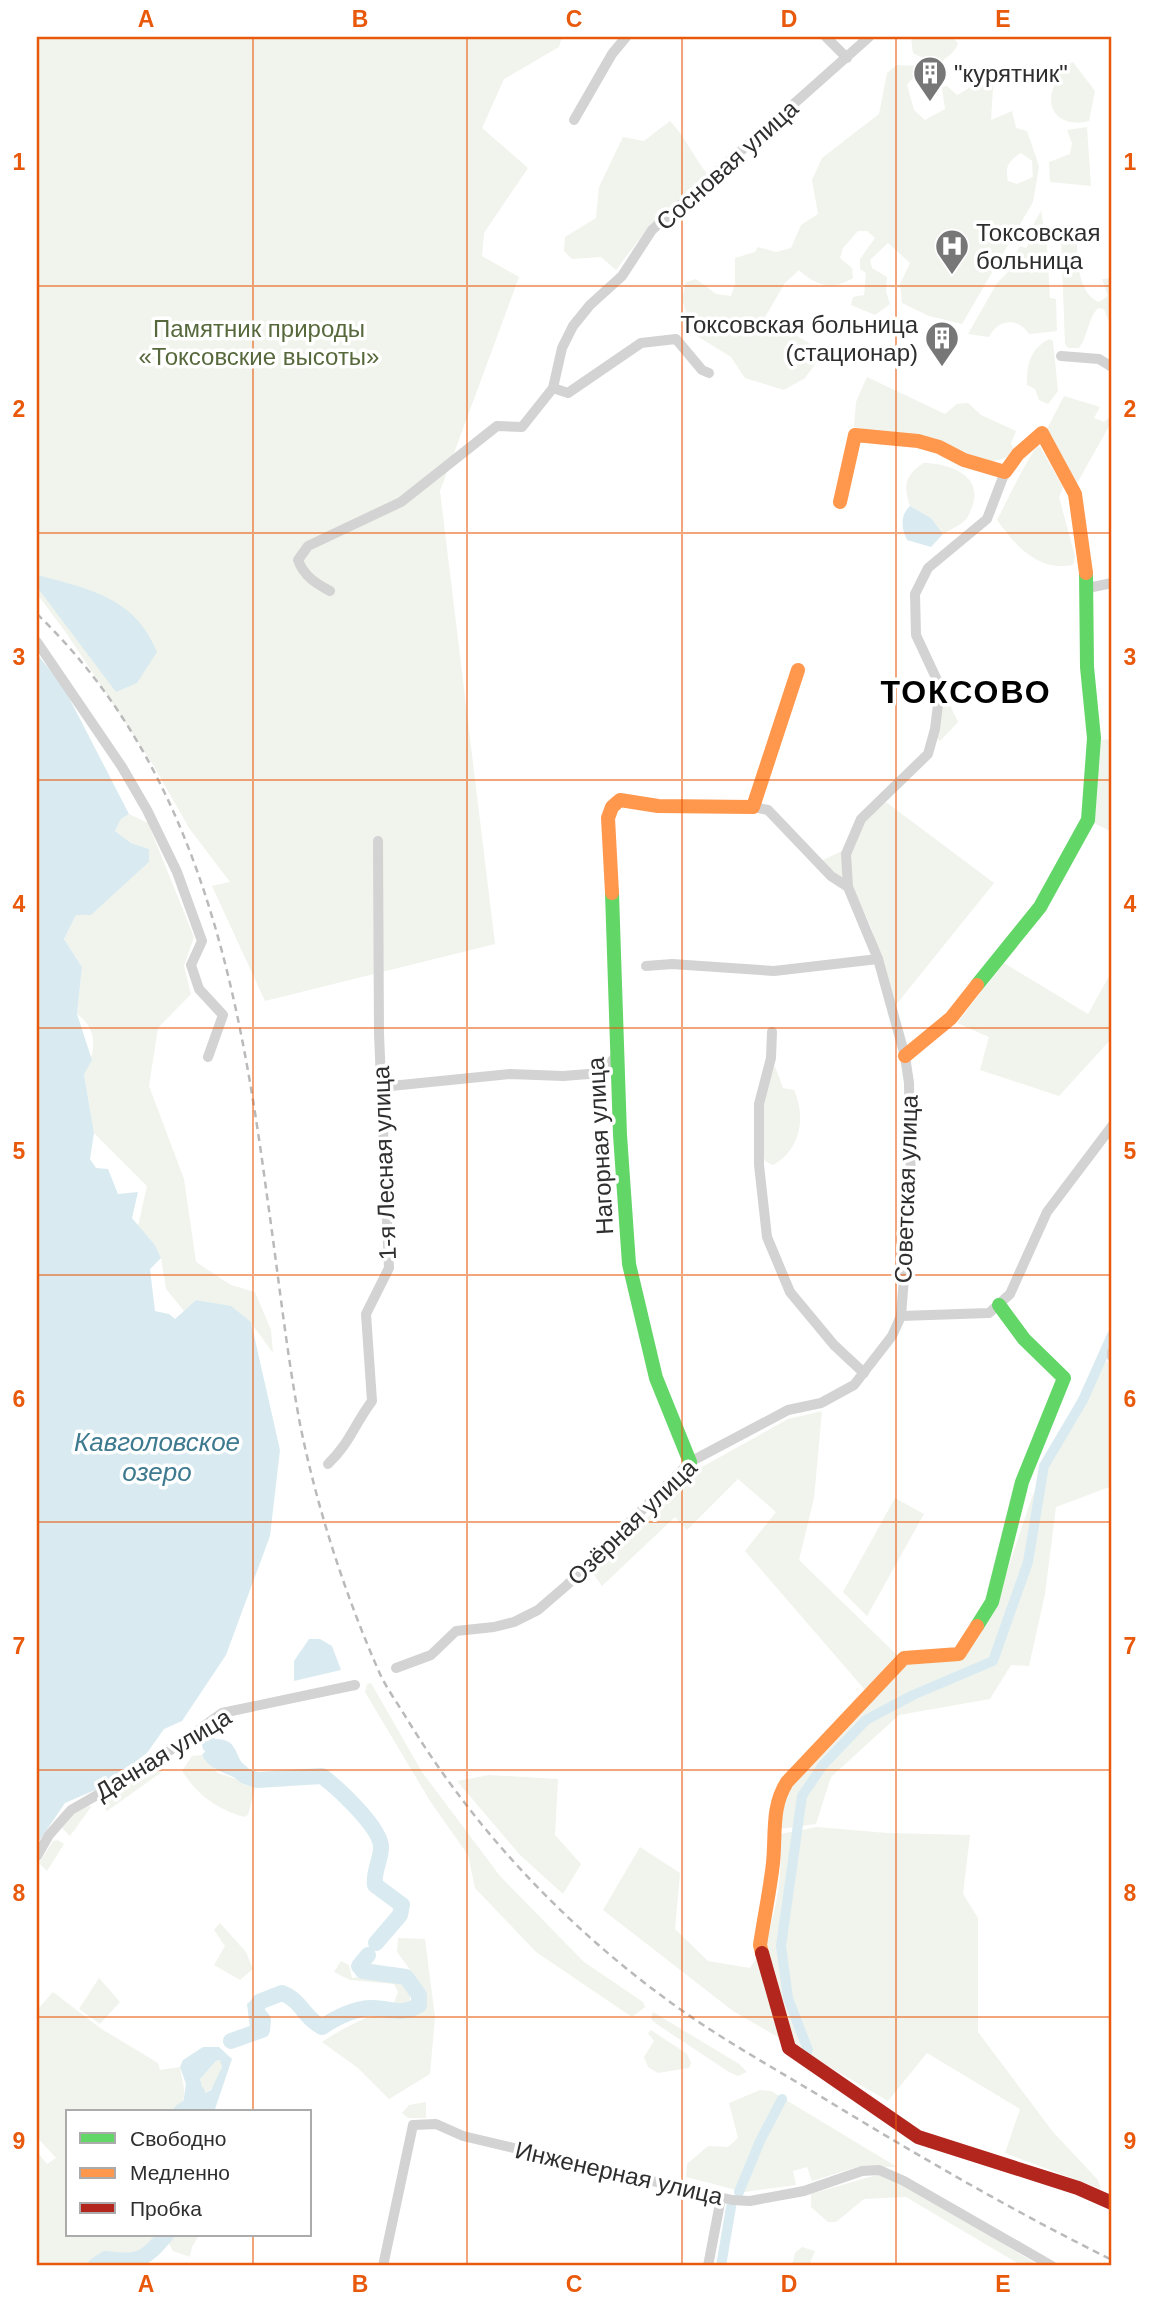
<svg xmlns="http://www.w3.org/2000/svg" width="1149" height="2303" font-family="Arial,sans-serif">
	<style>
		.green { fill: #f1f4ec; fill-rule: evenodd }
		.water { fill: #d9ebf1; fill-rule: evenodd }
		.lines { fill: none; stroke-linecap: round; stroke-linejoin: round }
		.canal { stroke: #d9ebf1; stroke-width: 10 }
		.river { stroke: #d9ebf1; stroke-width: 16 }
		.street { stroke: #d3d3d3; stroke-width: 10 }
		.fast { stroke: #63d668; stroke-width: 14 }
		.slow { stroke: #ff974d; stroke-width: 14 }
		.jam { stroke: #b3261e; stroke-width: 14 }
		.rail { stroke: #bababa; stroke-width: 2.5; stroke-dasharray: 7 5; stroke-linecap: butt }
		.grid { fill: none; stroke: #e8590c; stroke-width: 2; stroke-opacity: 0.55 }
		.labels { text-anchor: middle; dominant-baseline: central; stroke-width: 7; stroke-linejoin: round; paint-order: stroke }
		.poi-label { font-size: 24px; fill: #2e2e2e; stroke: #fff; text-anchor: start }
		.street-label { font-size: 24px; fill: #2e2e2e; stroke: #fff }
		.park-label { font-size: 24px; fill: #57693c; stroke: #fff }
		.water-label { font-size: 26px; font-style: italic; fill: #3e7a8f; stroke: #fff }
		.district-label { font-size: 32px; font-weight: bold; letter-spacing: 2px; fill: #000; stroke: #fff }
		.neatline { fill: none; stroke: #e8590c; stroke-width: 2.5 }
		.grid-label { font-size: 23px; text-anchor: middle; font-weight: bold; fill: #e8590c }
	</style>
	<rect width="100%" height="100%" fill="#fff"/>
	<!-- green -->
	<g class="green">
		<polygon points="37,37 562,37 559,47 504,79 482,128 528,168 484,233 482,256 519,277 440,491 495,944 265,1001 212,886 230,882 189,828 155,768 67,634 37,594"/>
		<path d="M911 37H952L958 43C953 62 918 68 907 85L914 110 925 120 945 109 942 87 947 86 957 95C968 90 978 80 989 72L996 74 998 77 993 88 991 120 1012 111 1016 128 1027 131 1039 166 1033 202 962 324 929 316 902 303 900 284 910 263 888 243 870 260 872 268 887 277 886 291 890 304 875 315 851 305 853 297 864 295 866 273 860 269V259L875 238 867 231H858L843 248 840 258 852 268 853 278C833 291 816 286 799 270L785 283 765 317 824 352 805 378 784 390 745 378 731 357 692 333 682 299 686 282 696 279 716 294 731 296 735 284V258L755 252 758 247 776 252 791 248 801 225 818 214 812 180 822 158 879 114 887 73 897 65 921 66 923 58 913 53ZM1021 153 1032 161 1033 177 1017 184 1008 181C1005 167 1008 161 1021 153Z"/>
		<path d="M1073 62 1095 91 1089 121C1072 126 1051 120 1051 99 1051 90 1059 76 1062 67Z"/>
		<path d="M670 121C686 138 694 158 709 176L650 225 616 270 601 257 572 259 564 251 565 237 596 218 599 187 623 137 644 141Z"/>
		<polygon points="1087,127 1091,186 1050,182 1049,162 1070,154 1072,143 1067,130"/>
		<path d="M1041 211 1047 246 1050 298 1056 299 1057 331 1029 334C1018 317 998 319 989 337L968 334 997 283 1009 271 1010 264 1020 246 1026 248 1029 243 1026 237Z"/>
		<path d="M1065 234 1077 239C1077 259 1078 294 1099 302L1108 296 1102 279 1112 278V330L1104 309 1098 308C1087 320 1089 334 1079 348H1068L1065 344 1061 237Z"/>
		<path d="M1049 339 1053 341 1058 391 1048 404 1039 400 1035 389 1027 385C1027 364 1030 349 1049 339Z"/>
		<polygon points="867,377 945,414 957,404 968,403 981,415 1016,431 1011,443 1014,450 1005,458 990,462 854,427 856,402"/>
		<polygon points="1064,396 1100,407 1094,418 1104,422 1109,418 1112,421 1076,485 1047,429"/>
		<path d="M1039 445 1063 487 1059 497 1075 556 1073 565C1038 572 1015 545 997 520 1004 507 1031 450 1039 445Z"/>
		<path d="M923 463C947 463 982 474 973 504 971 508 970 515 966 519 961 525 951 529 943 534L931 518 910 506C903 485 905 476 923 463Z"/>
		<polygon points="947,699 958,722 940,741 937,738 942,700"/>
		<polygon points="1112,739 1112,832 1092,822 1099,740"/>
		<polygon points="886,802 994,883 895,1006 871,927 852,886 821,861 844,850 863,821"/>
		<path d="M129 814 148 823 194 937 184 966 191 994 158 1028 149 1086 184 1179 196 1262 231 1285 255 1292 271 1330 273 1353C245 1314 244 1309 196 1300L184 1311 166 1289 161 1258 155 1245 138 1226 147 1186 94 1133 84 1073C96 1052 99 1030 77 1014L82 967 64 939 76 915 149 862V849L131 843 115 831 121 819Z"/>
		<polygon points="1004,963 1088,1014 1112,971 1112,1038 1059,1096 980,1070 989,1037 957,1023"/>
		<path d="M775 1066 783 1088 794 1090C806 1117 801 1149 773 1165L765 1161C755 1131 762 1094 775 1066Z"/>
		<polygon points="1096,1360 1112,1362 1112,1486 1056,1507 1045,1594 1029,1666 1011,1665 990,1699 899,1715 831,1777 816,1824 780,1829 782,1798 904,1662 962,1657 996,1604 1032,1497"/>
		<polygon points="822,1411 814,1498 799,1560 898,1656 865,1690 745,1551 776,1512 738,1479 687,1530 675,1517 602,1586 592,1572 693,1472 788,1419"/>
		<polygon points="895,1498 924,1514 867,1616 843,1592"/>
		<polygon points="371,1683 422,1772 500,1876 584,1962 643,2002 645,2007 632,2017 536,1952 475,1888 468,1855 430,1801 365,1692 367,1684"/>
		<path d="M202 1755 218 1773 239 1780 245 1776 257 1780 248 1815 244 1817C215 1808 199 1796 182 1771L192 1756Z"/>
		<polygon points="154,1766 163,1771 107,1811 101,1803"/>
		<polygon points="489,1775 558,1779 555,1835 581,1864 563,1894 520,1855 457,1781"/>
		<polygon points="88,1805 91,1807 70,1836 62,1828 75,1813"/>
		<path d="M817 1827 887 1833 970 1835 963 1894 978 1918V2032L1053 2132 1098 2180 1101 2189 1005 2153 1020 2109 927 2053 888 2101 733 2011 603 1910 640 1847 680 1873 675 1929 708 1961 750 1968C776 1929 783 1880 780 1834Z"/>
		<polygon points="58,1840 64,1844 47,1871 39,1863 53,1841"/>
		<polygon points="220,1923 246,1952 253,1969 240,1980 214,1965 225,1946 214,1930"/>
		<path d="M398 1938 425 1939 435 2017 430 2074 389 2099 358 2068 322 2042C333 2034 359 2020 372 2016 390 2010 396 2022 421 2007L418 1980 397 1952Z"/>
		<polygon points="341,1961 349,1965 352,1978 367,1976 402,1980 410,1991 410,2005 405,2010 392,2009 398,1992 394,1984 350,1980 334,1972"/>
		<polygon points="99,1978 120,2002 100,2024 79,2009"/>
		<path d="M53 1992 100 2028 158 2063 160 2070 180 2067C182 2083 190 2097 176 2112H68V2235H157L134 2256 133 2266H37V2152L47 2164 56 2158 37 2137V2010Z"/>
		<polygon points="653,2012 739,2064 747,2072 738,2076 729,2072 655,2023 651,2019"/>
		<polygon points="651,2030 687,2054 691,2063 689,2068 658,2073 648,2067 644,2057 654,2041 648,2033"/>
		<path d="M221 2060C225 2069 214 2091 204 2094L200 2079 216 2061Z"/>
		<polygon points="760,2090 771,2091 897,2167 857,2167 812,2181 807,2167 793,2171 796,2185 744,2192 686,2177 687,2164 708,2146 728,2147 738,2138 729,2103"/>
		<polygon points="426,2102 426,2118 408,2118 402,2113 409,2105"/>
		<polygon points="880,2174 903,2184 1040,2266 1022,2266 906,2197 864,2199 836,2222 828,2222 811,2207 811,2194"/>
		<polygon points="172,2235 199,2235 192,2247 190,2257 173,2251 168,2242"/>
		<polygon points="802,2247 815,2251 809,2266 792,2266 795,2253"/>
	</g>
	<!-- water -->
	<g class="water">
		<path d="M910 506 931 518 943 534 931 547 907 540C901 528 900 515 910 506Z"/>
		<path d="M37 575C89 589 135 597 157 652L137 683 116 692 37 587Z"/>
		<polygon points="37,654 63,686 129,814 121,819 115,831 131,843 149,849 149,862 91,915 76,915 64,939 82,967 77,1014 92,1060 84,1074 94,1133 90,1159 96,1168 108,1169 118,1194 138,1192 132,1218 155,1245 161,1258 150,1269 155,1311 169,1314 175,1319 196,1300 231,1306 251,1322 280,1450 270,1536 226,1655 182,1721 164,1729 147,1753 102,1787 65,1803 37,1844"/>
		<polygon points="309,1639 320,1639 332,1646 341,1670 294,1681 294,1661"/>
		<path d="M216 1739C237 1739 234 1753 244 1766 248 1772 253 1774 257 1780L245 1776 239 1780C224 1771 211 1772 202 1755Z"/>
		<polygon points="272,1991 279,1993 259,2002 256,2011 263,2020 262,2030 251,2035 247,2004 254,1998"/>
		<path d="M203 2047H219L232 2059 214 2112H199L183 2104 186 2084 180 2067 183 2060ZM220 2060 222 2067 211 2090 204 2094 200 2079 216 2061Z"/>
	</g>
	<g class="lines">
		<!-- canal -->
		<g class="canal">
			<polyline points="806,2054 808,2050 788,1998 781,1946 802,1796 823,1765 866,1720 913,1695 993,1661 1028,1562 1044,1466 1083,1400 1112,1335"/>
			<polyline points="739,2192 760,2141 782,2099"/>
			<polyline points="721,2266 731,2207"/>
		</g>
		<!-- river -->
		<g class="river">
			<path d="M210 1745 245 1776 257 1780 322 1776C338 1788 381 1828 381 1847 381 1861 373 1871 375 1885L402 1905 400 1915 376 1943"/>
			<path d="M231 2041 262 2030 263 2020 256 2011 259 2002 282 1993C301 2000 305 2019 322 2027 337 2017 353 2009 370 2008 390 2007 400 2017 419 2005V1995L406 1977 363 1971 359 1966 368 1955"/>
			<polyline points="181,2112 198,2100 197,2093"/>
			<path d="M95 2266 106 2259C138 2264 146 2259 166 2235"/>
		</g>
		<!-- street -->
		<g class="street">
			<polyline points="826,37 847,58"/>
			<polyline points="574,120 612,54 626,37"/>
			<polyline points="1061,356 1099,359 1112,367"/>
			<polyline points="553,388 568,393 641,343 676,339 702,370 709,373"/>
			<polyline points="1088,588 1112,583"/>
			<path d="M330 591C315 583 304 576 298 560L308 546 401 502 497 426 522 427 553 388 562 348 573 326 590 305 622 276 652 230 869 37"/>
			<polyline points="37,642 122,767 147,810 177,872 202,941 191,965 199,989 223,1015 208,1057"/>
			<polyline points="753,807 768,810 831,876 848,887"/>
			<polyline points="646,966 672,964 774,971 878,959"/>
			<polyline points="772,1032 771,1058 759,1104 759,1165 767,1237 790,1292 834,1345 864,1373"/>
			<polyline points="381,1087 510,1074 563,1076 601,1073 618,1054"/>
			<polyline points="901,1316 911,1188 909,1083 905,1056 878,959 848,887 846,854 861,819 928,754 935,729 939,697 937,680 916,635 915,594 928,568 987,519 1005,472"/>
			<polyline points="1112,1352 1112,1357"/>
			<path d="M328 1464C350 1443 354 1425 372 1401L366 1314 389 1268 379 1034 378 841"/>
			<polyline points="396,1668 431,1655 456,1631 494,1627 514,1622 538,1610 567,1585 690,1462 788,1410 821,1403 854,1385 892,1336 901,1316 989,1313 1010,1294 1047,1212 1112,1126"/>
			<polyline points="37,1856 49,1835 71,1810 151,1764 222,1713 355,1685"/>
			<polyline points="383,2266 413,2125 436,2124 463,2136 732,2200 750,2201 804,2191 862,2171 879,2170 904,2181 1052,2266"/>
			<polyline points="708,2266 721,2198"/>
		</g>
		<!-- fast -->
		<g class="fast">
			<polyline points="612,893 620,1135 629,1264 656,1378 690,1462"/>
			<polyline points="977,985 1040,907 1088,820 1094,738 1087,667 1086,573"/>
			<polyline points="977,1626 992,1602 1022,1482 1064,1378 1024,1339 999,1305"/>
		</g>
		<!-- slow -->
		<g class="slow">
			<polyline points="840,502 855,435 918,441 939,447 964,460 1005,472 1018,454 1042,433 1075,494 1086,573"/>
			<polyline points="612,893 608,818 612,807 620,800 658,806 753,807 798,670"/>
			<polyline points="905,1056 951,1018 977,985"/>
			<path d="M762 1953 760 1945C764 1918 770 1890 773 1863 776 1834 771 1807 787 1782L904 1658 959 1654 977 1626"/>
		</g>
		<!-- jam -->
		<polyline class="jam" points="762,1953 789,2048 918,2137 1078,2188 1112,2203"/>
		<!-- rail -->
		<path class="rail" d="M37 614C197 768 239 985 267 1196 278 1272 286 1349 300 1424 317 1508 345 1595 380 1674 387 1689 398 1704 407 1719 476 1832 569 1930 677 2007 723 2040 772 2067 820 2096 915 2154 1011 2210 1112 2260"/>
	</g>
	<!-- grid -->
	<path class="grid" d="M253 37V2112M467 37V2266M682 37V2266M896 37V2266M37 286H1112M37 533H1112M37 780H1112M37 1028H1112M37 1275H1112M37 1522H1112M37 1770H1112M37 2017H1112M253 2235V2266"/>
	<!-- icons -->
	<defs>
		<g id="building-pin" transform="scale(1.75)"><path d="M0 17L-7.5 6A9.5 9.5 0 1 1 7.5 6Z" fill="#777" stroke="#fff"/><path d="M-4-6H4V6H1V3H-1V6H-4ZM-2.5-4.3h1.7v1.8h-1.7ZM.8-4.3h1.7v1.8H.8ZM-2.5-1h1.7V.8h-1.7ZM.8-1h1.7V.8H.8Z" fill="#fff"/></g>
		<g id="hospital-pin" transform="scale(1.75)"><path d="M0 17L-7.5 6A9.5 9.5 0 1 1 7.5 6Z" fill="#777" stroke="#fff"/><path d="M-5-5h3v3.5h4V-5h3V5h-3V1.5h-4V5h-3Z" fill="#fff"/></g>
	</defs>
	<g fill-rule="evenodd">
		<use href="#building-pin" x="930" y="73"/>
		<use href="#hospital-pin" x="952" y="246"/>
		<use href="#building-pin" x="942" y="338"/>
	</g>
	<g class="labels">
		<!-- poi labels -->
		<g class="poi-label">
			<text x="954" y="73">"курятник"</text>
			<text x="976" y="232">Токсовская<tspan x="976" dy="28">больница</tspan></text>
			<text x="918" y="324" text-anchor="end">Токсовская больница<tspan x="918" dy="28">(стационар)</tspan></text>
		</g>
		<!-- street labels -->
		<g class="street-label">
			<text transform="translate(727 165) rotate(-42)">Сосновая улица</text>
			<text transform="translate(600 1146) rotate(-93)">Нагорная улица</text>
			<text transform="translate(384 1163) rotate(-92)">1-я Лесная улица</text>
			<text transform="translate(906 1189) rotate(-88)">Советская улица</text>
			<text transform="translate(632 1522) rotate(-44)">Озёрная улица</text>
			<text transform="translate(163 1754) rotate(-31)">Дачная улица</text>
			<text transform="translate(619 2173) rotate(13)">Инженерная улица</text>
		</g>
		<!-- park labels -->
		<g class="park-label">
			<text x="259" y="328">Памятник природы<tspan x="259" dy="28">«Токсовские высоты»</tspan></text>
		</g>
		<!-- water labels -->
		<g class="water-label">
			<text x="157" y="1442">Кавголовское<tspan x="157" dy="30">озеро</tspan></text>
		</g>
		<!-- district labels -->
		<g class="district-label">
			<text x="966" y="692">ТОКСОВО</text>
		</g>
	</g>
	<!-- border -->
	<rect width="1149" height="2303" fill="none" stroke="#ffffff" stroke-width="77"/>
	<!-- legend -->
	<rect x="66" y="2110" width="245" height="126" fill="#ffffff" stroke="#ababab" stroke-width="2"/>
	<rect x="80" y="2133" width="35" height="10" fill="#63d668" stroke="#ababab" stroke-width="2"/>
	<text x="130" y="2146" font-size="21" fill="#2e2e2e">Свободно</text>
	<rect x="80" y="2168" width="35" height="10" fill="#ff974d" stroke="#ababab" stroke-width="2"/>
	<text x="130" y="2180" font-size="21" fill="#2e2e2e">Медленно</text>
	<rect x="80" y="2203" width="35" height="10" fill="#b3261e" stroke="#ababab" stroke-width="2"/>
	<text x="130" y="2216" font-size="21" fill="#2e2e2e">Пробка</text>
	<rect x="38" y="38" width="1072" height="2226" class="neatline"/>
	<g class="grid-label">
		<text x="146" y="27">A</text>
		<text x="360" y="27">B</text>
		<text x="574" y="27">C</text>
		<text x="789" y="27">D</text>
		<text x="1003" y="27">E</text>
		<text x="19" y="170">1</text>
		<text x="1130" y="170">1</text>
		<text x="19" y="417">2</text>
		<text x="1130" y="417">2</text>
		<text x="19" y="665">3</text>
		<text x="1130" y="665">3</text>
		<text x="19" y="912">4</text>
		<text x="1130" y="912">4</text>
		<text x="19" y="1159">5</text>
		<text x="1130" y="1159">5</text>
		<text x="19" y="1407">6</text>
		<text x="1130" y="1407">6</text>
		<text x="19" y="1654">7</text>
		<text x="1130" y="1654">7</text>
		<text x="19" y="1901">8</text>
		<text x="1130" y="1901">8</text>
		<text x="19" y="2149">9</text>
		<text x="1130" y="2149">9</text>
		<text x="146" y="2292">A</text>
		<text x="360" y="2292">B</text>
		<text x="574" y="2292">C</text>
		<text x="789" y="2292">D</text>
		<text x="1003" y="2292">E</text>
	</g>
</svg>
